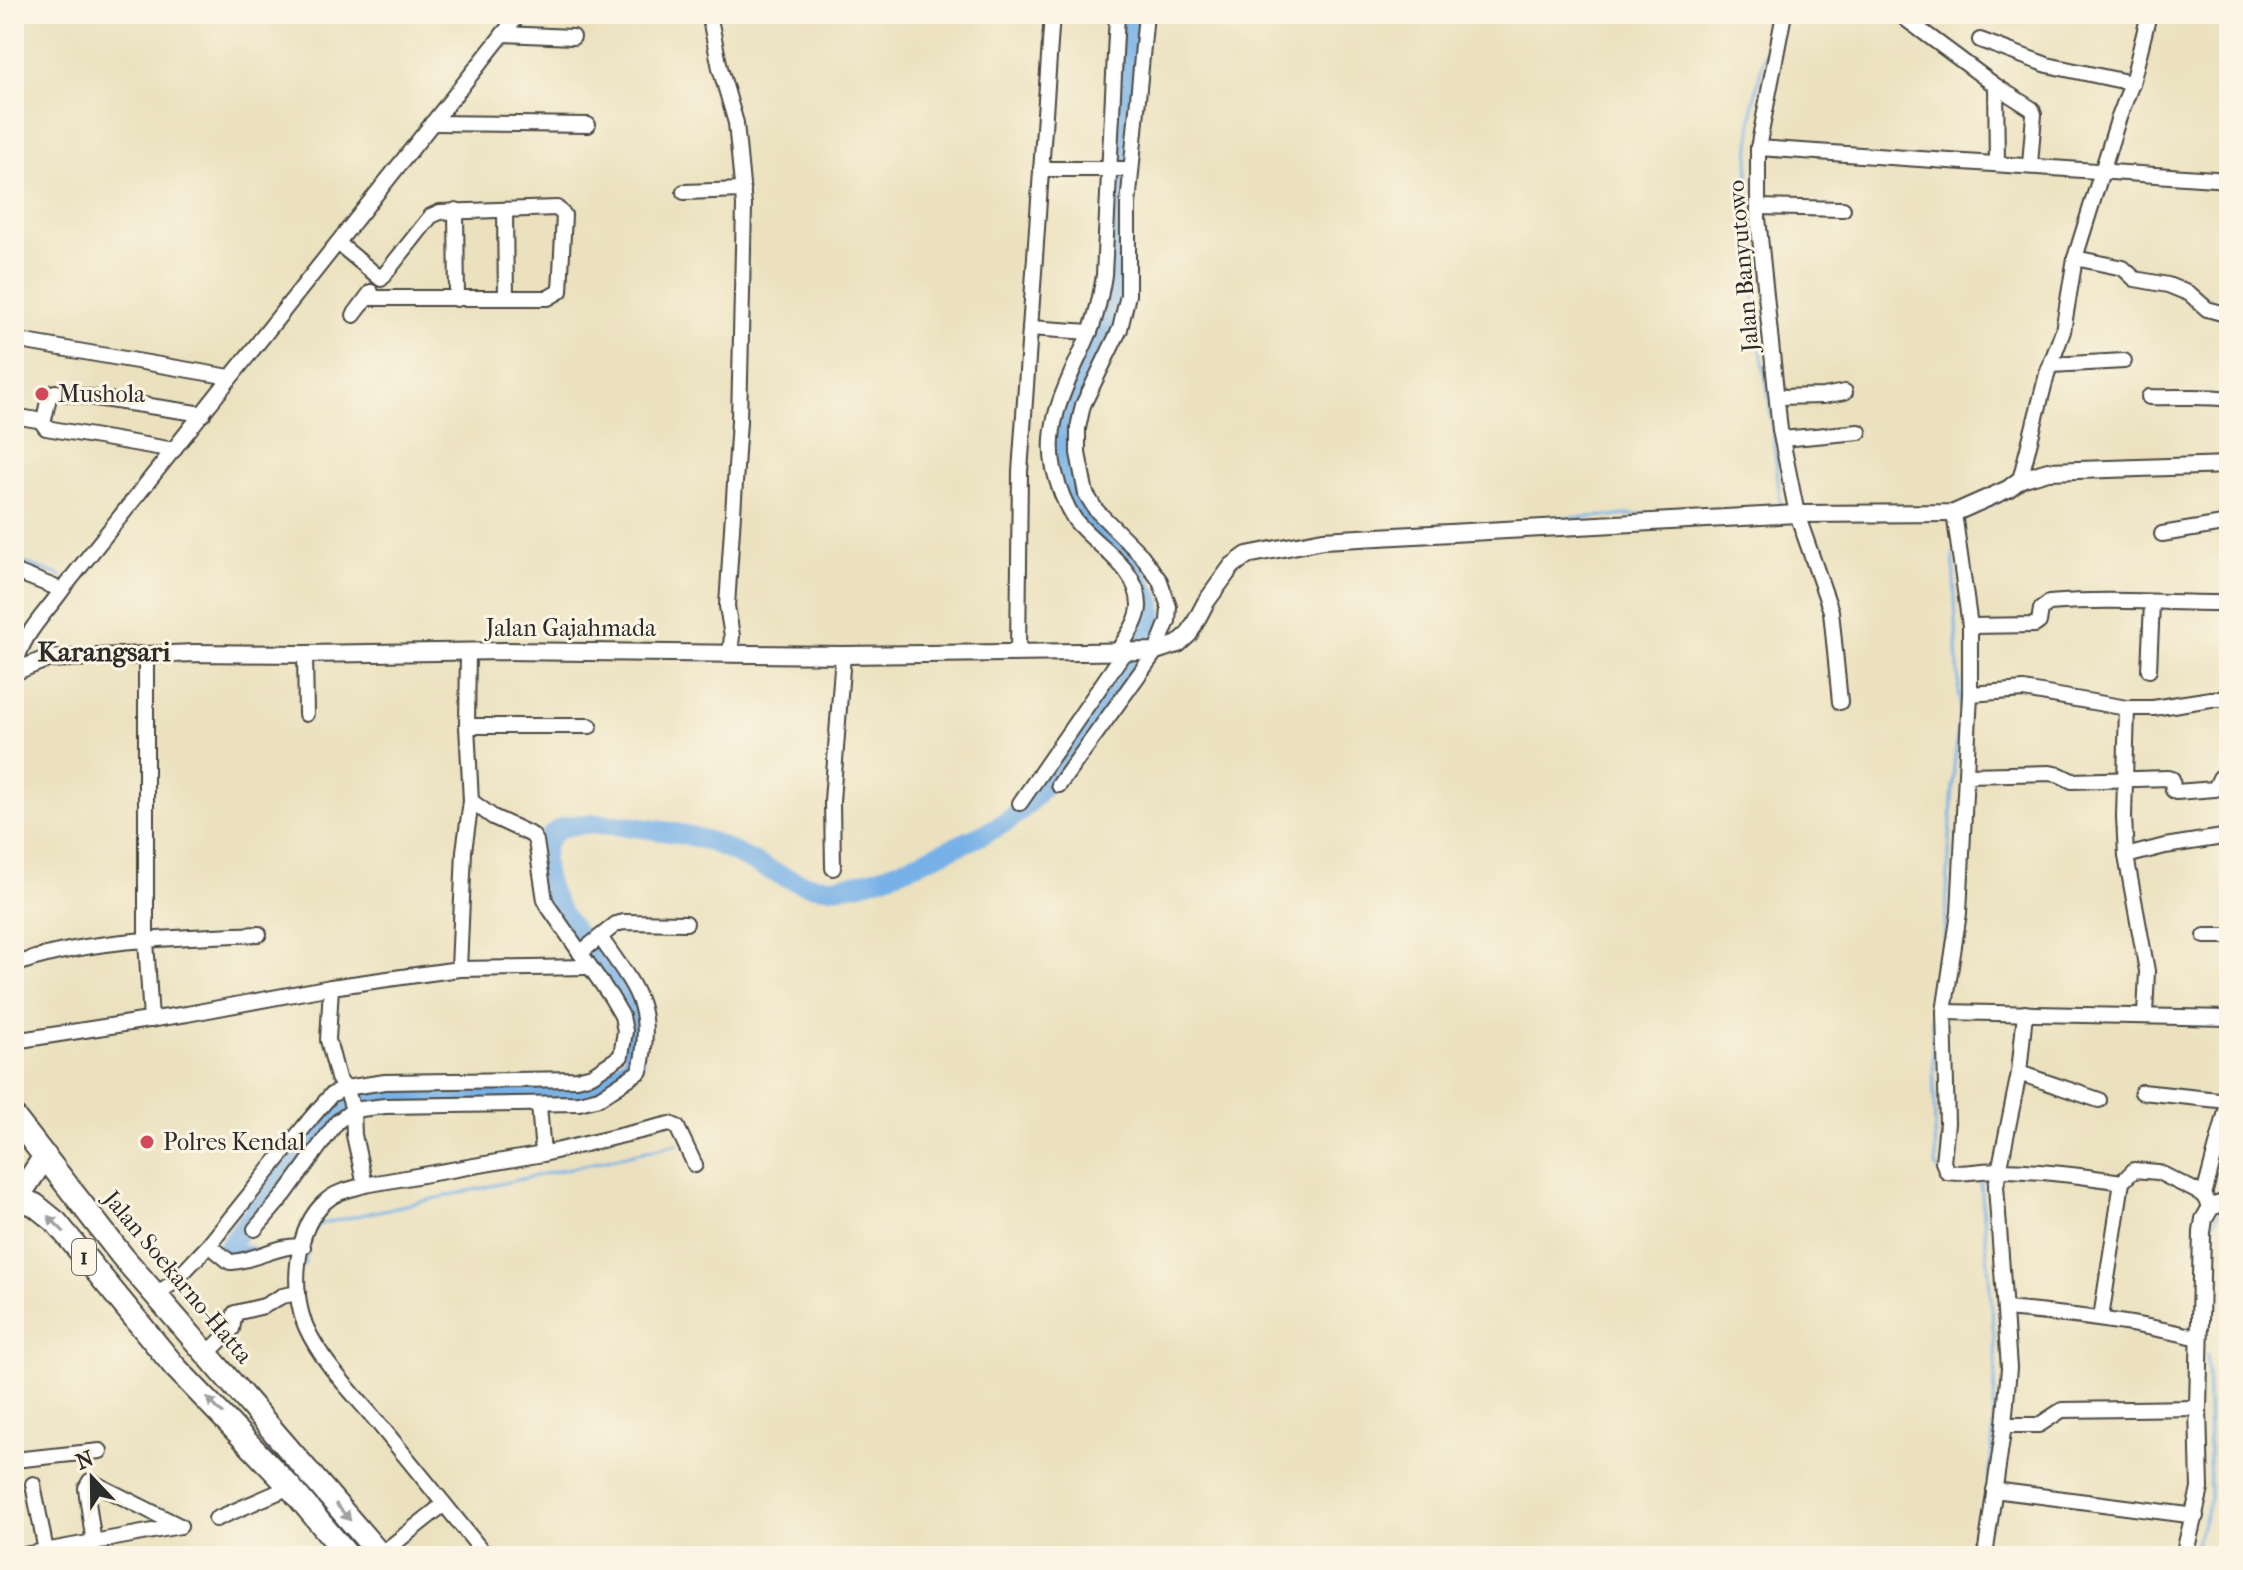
<svg xmlns="http://www.w3.org/2000/svg" width="2243" height="1570" font-family="'IM FELL French Canon',serif">
	<style>
		.lines { fill: none; stroke-linecap: round; stroke-linejoin: round }
		.stream { stroke: #77b1e7; stroke-width: 3 }
		.river { stroke: #77b1e7; stroke-width: 20 }
		.minor-casing { stroke: #484641; stroke-width: 18 }
		.tertiary-casing { stroke: #484641; stroke-width: 20 }
		.trunk-casing { stroke: #484641; stroke-width: 26 }
		.minor { stroke: #fff; stroke-width: 14 }
		.tertiary { stroke: #fff; stroke-width: 16 }
		.trunk { stroke: #fff; stroke-width: 22 }
		.oneway { fill: #a0a0a0 }
		.poi-dot { fill: #d1495b; stroke: #fcf5e5; stroke-width: 3 }
		.labels { text-anchor: middle; dominant-baseline: central; stroke-width: 6; stroke-linejoin: round; paint-order: stroke }
		.shield { fill: #fcf5e5; stroke: #6a6863; stroke-width: 2 }
		.shield-label { font-size: 22px; font-weight: bold; fill: #2b2b2b }
		.street-label { font-size: 24px; fill: #2b2b2b; stroke: #fcf5e5 }
		.poi-label { font-size: 24px; fill: #2b2b2b; stroke: #fcf5e5; text-anchor: start }
		.quarter-label { font-size: 28px; font-weight: bold; fill: #2b2b2b; stroke: #fcf5e5 }
	</style>
	<rect width="100%" height="100%" fill="#fcf5e5"/>
	<filter id="ink" filterUnits="userSpaceOnUse"><feTurbulence type="fractalNoise" baseFrequency=".0125" numOctaves="2"/><feDisplacementMap in="SourceGraphic" scale="16" xChannelSelector="R" yChannelSelector="G"/><feConvolveMatrix kernelMatrix="1 2 1 2 8 2 1 2 1" color-interpolation-filters="sRGB"/></filter>
	<filter id="wash" filterUnits="userSpaceOnUse"><feTurbulence type="fractalNoise" baseFrequency=".006" numOctaves="4" result="noise"/><feDisplacementMap in="SourceGraphic" scale="32" xChannelSelector="R" yChannelSelector="G"/><feGaussianBlur stdDeviation="1.8" result="paint"/><feColorMatrix in="noise" values="0 0 0 0 0 0 0 0 0 0 0 0 0 0 0 0 0 1.4 0 .05"/><feComposite in="paint" operator="in"/></filter>
	<g filter="url(#wash)">
		<rect width="100%" height="100%" fill="#ebe1be"/>
		<g class="lines">
			<!-- stream -->
			<g class="stream">
				<polyline points="1774,14 1753,104 1748,175 1756,320 1769,398 1781,508"/>
				<polyline points="1527,520 1651,514"/>
				<polyline points="1961,520 2005,499"/>
				<polyline points="14,559 62,576"/>
				<polyline points="1943,1175 1936,1166 1932,1019 1943,961 1954,767 1960,711 1953,555"/>
				<polyline points="1974,1177 1981,1182 1996,1360 1992,1450 1978,1556"/>
				<polyline points="313,1231 321,1224 678,1144"/>
				<path d="M2209 1248C2211 1236 2211 1218 2222 1211"/>
				<polyline points="304,1266 311,1238"/>
				<polyline points="2194,1549 2210,1502 2207,1355"/>
			</g>
			<!-- river -->
			<path class="river" d="M246 1254 234 1257 225 1251C247 1221 269 1192 291 1163 306 1143 321 1115 344 1104 365 1092 393 1095 416 1095 470 1095 599 1105 634 1060 632 1035 633 1012 620 989 596 947 540 909 544 854 545 841 552 832 564 827 590 818 681 832 708 841 743 853 788 887 826 887 861 887 893 873 925 860 951 848 995 832 1017 814 1038 796 1054 771 1070 748 1091 718 1113 689 1135 660L1145 641 1153 614 1151 600 1133 565 1084 513 1067 476 1064 444 1069 405 1101 338 1117 289 1119 264 1116 209 1131 14"/>
		</g>
	</g>
	<g filter="url(#ink)">
		<g class="lines">
			<!-- minor casing -->
			<g class="minor-casing">
				<g id="minor">
					<polyline points="709,14 720,68 736,123 744,206 739,421 727,606 732,636 730,653"/>
					<path d="M1117 14 1104 275C1101 294 1098 311 1091 329 1073 375 1043 417 1054 469 1058 486 1065 505 1075 520 1096 547 1140 568 1139 607 1138 623 1125 638 1118 651"/>
					<polyline points="1784,14 1758,148 1758,218 1780,430 1797,514 1831,611 1840,702"/>
					<polyline points="1899,14 1996,86 2032,109 2034,114 2030,165"/>
					<polyline points="503,34 573,37"/>
					<polyline points="1980,40 2047,65 2132,83"/>
					<polyline points="1996,86 1997,163"/>
					<polyline points="432,123 588,125"/>
					<polyline points="1758,148 2229,180"/>
					<polyline points="1041,169 1131,169"/>
					<polyline points="684,192 743,190"/>
					<polyline points="1758,207 1843,209"/>
					<polyline points="456,210 457,299"/>
					<polyline points="505,211 506,298"/>
					<polyline points="338,243 381,279 431,216 440,212 557,208 564,215 560,291 548,298 367,298"/>
					<polyline points="2075,258 2123,268 2135,279 2168,285 2190,294 2207,309 2229,315"/>
					<polyline points="354,315 371,292"/>
					<polyline points="1030,328 1090,332"/>
					<polyline points="14,340 230,377"/>
					<polyline points="2051,365 2124,361"/>
					<polyline points="14,388 15,381"/>
					<polyline points="1777,397 1823,396 1845,392"/>
					<path d="M2149 397C2176 398 2203 395 2229 399"/>
					<polyline points="14,416 43,421"/>
					<polyline points="1782,439 1859,432"/>
					<polyline points="174,450 46,428 43,424 49,397 55,392 203,414"/>
					<polyline points="2020,480 2047,374 2063,331 2075,258 2118,120 2132,83 2149,14"/>
					<path d="M1954 513 1970 626V694L1959 913 1944 1012 1947 1123 1943 1162 1947 1172C1966 1175 1984 1169 2003 1170 2043 1171 2083 1176 2122 1182"/>
					<polyline points="2162,534 2229,523"/>
					<polyline points="14,571 62,590"/>
					<path d="M1970 626 2035 625 2039 622 2041 609 2049 603C2110 598 2169 603 2229 603"/>
					<polyline points="1018,653 1020,472 1052,14"/>
					<polyline points="305,654 306,714"/>
					<polyline points="146,655 146,940 151,1020"/>
					<path d="M16 670C16 641 46 613 62 590L519 14"/>
					<polyline points="2149,670 2152,603"/>
					<polyline points="1970,694 2024,690 2127,708 2153,708 2211,699 2229,699"/>
					<polyline points="2127,708 2124,817 2126,856 2147,971 2145,1015"/>
					<polyline points="467,726 590,726"/>
					<polyline points="1967,775 2050,773 2060,775 2072,781 2168,778 2172,779 2173,790 2176,792 2215,789 2220,778 2229,777"/>
					<polyline points="1059,785 1156,651 1168,621 1169,607 1160,581 1142,556 1096,510 1086,494 1078,453 1078,428 1083,405 1120,329 1128,295 1128,205 1146,14"/>
					<polyline points="1020,803 1125,651"/>
					<polyline points="2126,856 2165,846 2229,836"/>
					<polyline points="833,868 832,801 843,655"/>
					<polyline points="2205,936 2229,936"/>
					<polyline points="580,953 616,924 624,922 686,923"/>
					<path d="M14 965C87 938 181 938 259 934"/>
					<polyline points="459,969 464,851 471,801"/>
					<polyline points="331,987 328,1040 338,1078 348,1094 353,1110 354,1135 365,1185"/>
					<polyline points="1944,1012 2229,1018"/>
					<polyline points="14,1041 187,1014 331,987 459,969 589,967"/>
					<polyline points="2019,1073 2099,1100"/>
					<polyline points="2142,1092 2228,1101"/>
					<polyline points="539,1105 543,1154"/>
					<polyline points="2204,1195 2229,1100"/>
					<path d="M255 1229 285 1194 337 1122 353 1110 385 1106 579 1103 599 1098 640 1071C655 1005 635 988 600 937"/>
					<path d="M209 1245 230 1262C252 1262 284 1242 303 1247"/>
					<polyline points="162,1290 173,1283 209,1245 312,1117 331,1095 345,1088 385,1082 577,1079 592,1075 621,1056 625,1031 622,1016 611,997 550,909 545,900 536,841 532,835 493,817 471,801 467,726 468,652"/>
					<path d="M2006 1309C2072 1315 2135 1322 2199 1338"/>
					<polyline points="2101,1318 2122,1182 2134,1170 2158,1172 2204,1195 2211,1207"/>
					<polyline points="212,1349 232,1329 235,1313 264,1306 282,1296 298,1293"/>
					<polyline points="2004,1425 2039,1425 2062,1410 2198,1408"/>
					<polyline points="14,1460 100,1451"/>
					<polyline points="33,1484 46,1551"/>
					<polyline points="1994,1490 2196,1516"/>
					<polyline points="216,1519 290,1487"/>
					<polyline points="94,1544 86,1488 90,1481 180,1526"/>
					<polyline points="380,1555 444,1504"/>
					<polyline points="18,1556 180,1526"/>
					<path d="M486 1556C451 1512 415 1468 379 1424 354 1394 322 1363 306 1327 290 1291 295 1227 326 1201 337 1191 352 1189 365 1185L543 1154 670 1124 677 1127 695 1165"/>
					<polyline points="1985,1556 2004,1425 2009,1368 1996,1186 2019,1073 2025,1013"/>
				</g>
			</g>
			<!-- tertiary casing -->
			<g class="tertiary-casing">
				<g id="tertiary">
					<polyline points="14,672 46,659 195,653 305,654 504,651 843,655 1156,651 1178,644 1189,634 1206,602 1232,566 1247,555 1323,540 1797,514 1954,513 2008,489 2021,479 2048,471 2229,465"/>
					<polyline points="2184,1556 2200,1489 2198,1408 2202,1232 2204,1219 2211,1207 2229,1201"/>
				</g>
			</g>
			<!-- trunk casing -->
			<g class="trunk-casing">
				<g id="trunk">
					<polyline points="14,1117 122,1256 381,1556"/>
					<polyline points="14,1196 35,1205 56,1222 175,1367 290,1487 348,1556"/>
					<polyline points="18,1197 45,1156"/>
				</g>
			</g>
			<!-- minor -->
			<use href="#minor" class="minor"/>
			<!-- tertiary -->
			<use href="#tertiary" class="tertiary"/>
			<!-- trunk -->
			<use href="#trunk" class="trunk"/>
		</g>
		<!-- one-way arrows -->
		<defs><path id="oneway-solid" d="M-6-.8H1V-3.2L6.5 0L1 3.2V.8H-6Z" transform="scale(2)"/></defs>
		<g class="oneway">
			<use href="#oneway-solid" transform="translate(56 1224) rotate(-135)"/>
			<use href="#oneway-solid" transform="translate(215 1406) rotate(-135)"/>
			<use href="#oneway-solid" transform="translate(343 1512) rotate(49)"/>
		</g>
	</g>
	<!-- markers -->
	<g class="poi-dot">
		<circle cx="42" cy="394" r="8"/>
		<circle cx="147" cy="1142" r="8"/>
	</g>
	<g class="labels">
		<!-- shield labels -->
		<rect class="shield" x="72" y="1239" width="24" height="36" rx="6"/>
		<g class="shield-label">
			<text x="84" y="1257">1</text>
		</g>
		<!-- street labels -->
		<g class="street-label">
			<text transform="translate(1743 266) rotate(-95)">Jalan Banyutowo</text>
			<text x="571" y="628">Jalan Gajahmada</text>
			<text transform="translate(178 1277) rotate(50)">Jalan Soekarno-Hatta</text>
		</g>
		<!-- poi labels -->
		<g class="poi-label">
			<text x="58" y="394">Mushola</text>
			<text x="163" y="1142">Polres Kendal</text>
		</g>
		<!-- quarter labels -->
		<g class="quarter-label">
			<text x="104" y="651">Karangsari</text>
		</g>
	</g>
	<!-- margin -->
	<rect width="2243" height="1570" fill="none" stroke="#fcf5e5" stroke-width="48"/>
	<!-- north arrow -->
	<g transform="translate(92 1478) rotate(338)" stroke="#fcf5e5" stroke-width="6" paint-order="stroke">
	<path d="M0-6L14 30L0 20L-14 30Z" fill="#2b2b2b"/>
	<text y="-12" font-size="22" font-weight="bold" text-anchor="middle" fill="#2b2b2b">N</text>
	</g>
</svg>
